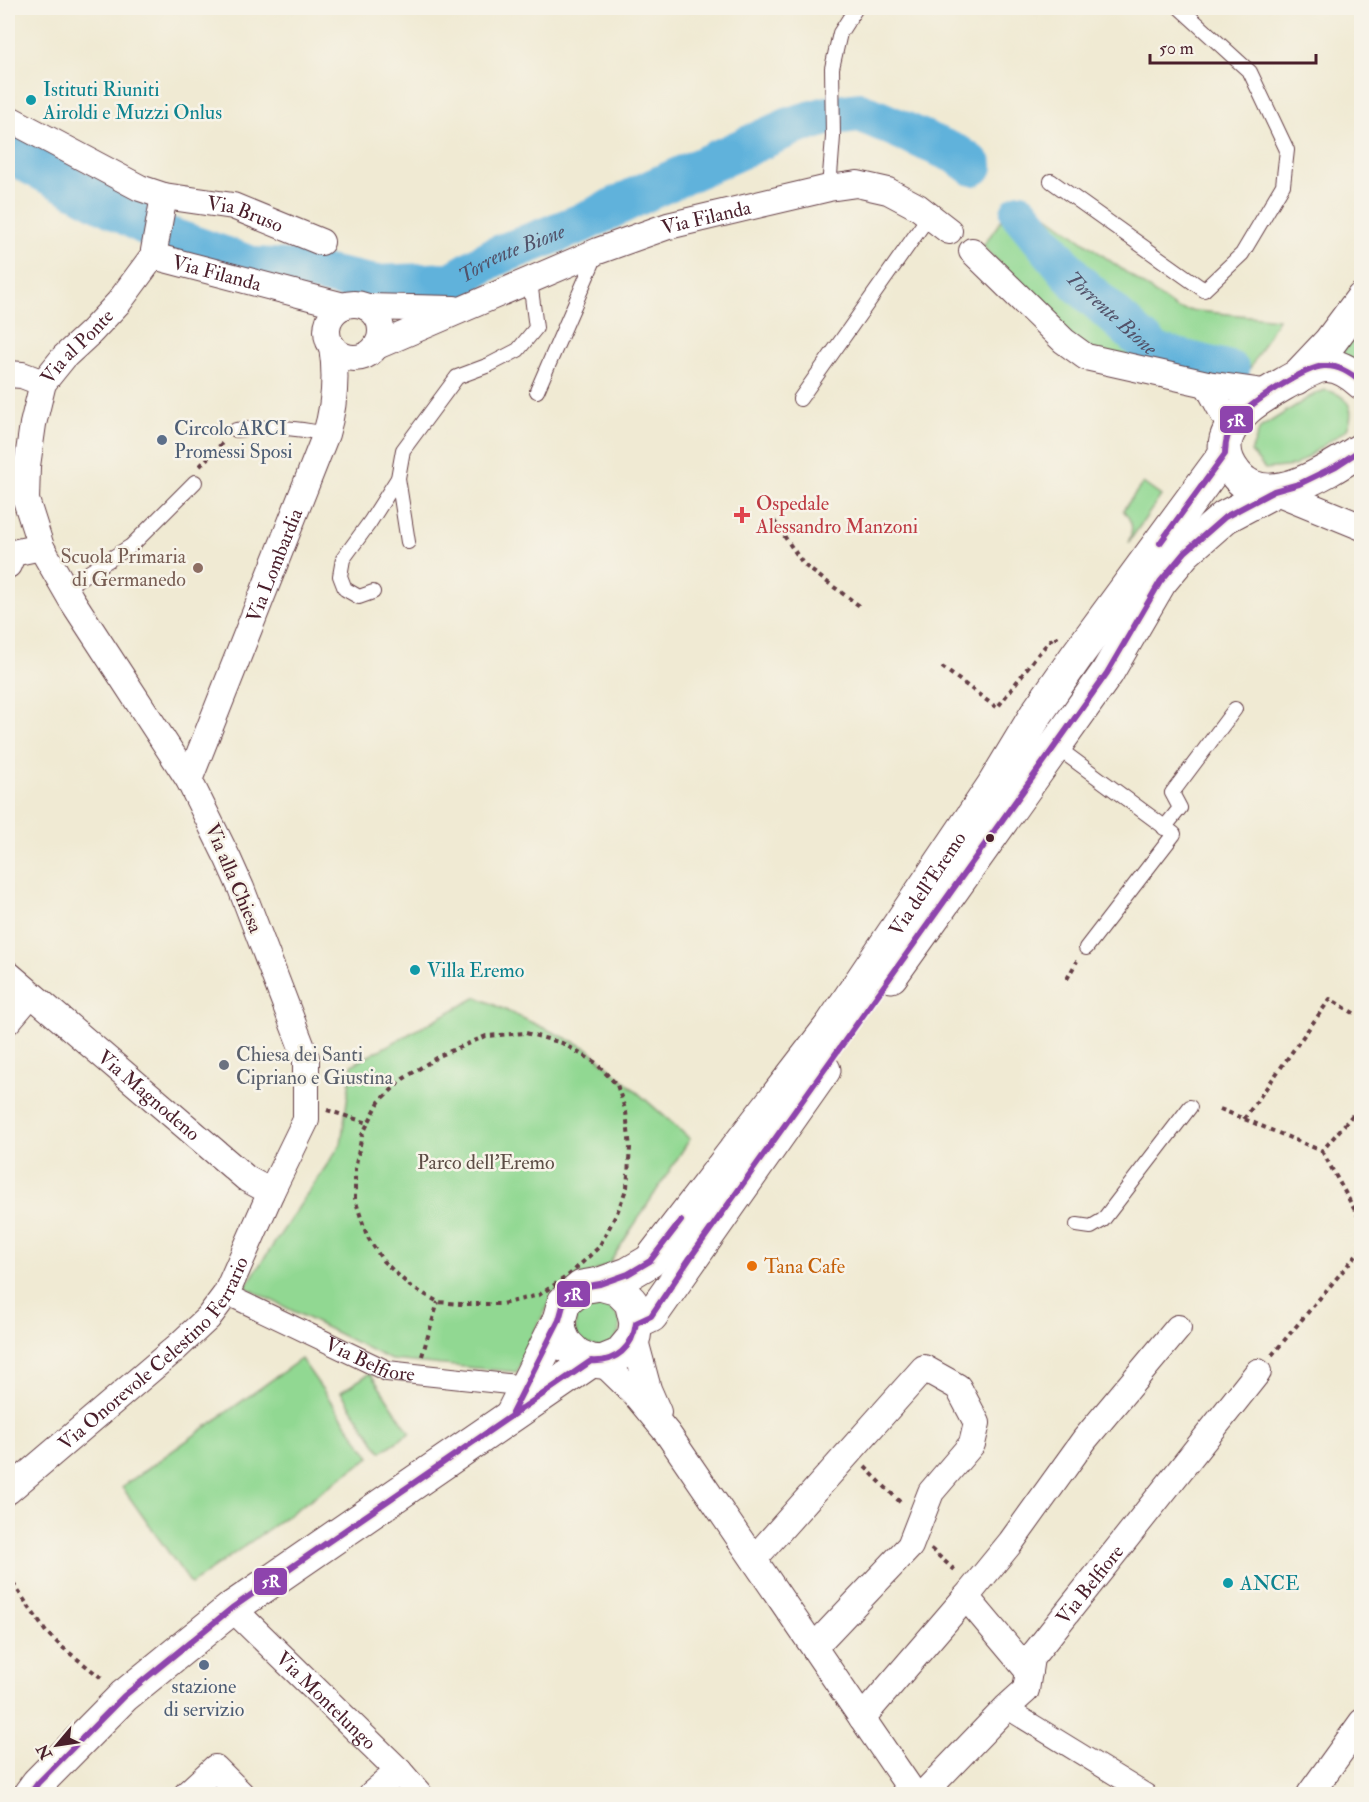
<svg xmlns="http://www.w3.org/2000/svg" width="1369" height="1802" font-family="'IM FELL Double Pica',serif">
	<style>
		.green { fill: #91d892; stroke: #6e7c5e; stroke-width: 1.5 }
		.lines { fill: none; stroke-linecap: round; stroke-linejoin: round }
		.river { stroke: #60b2db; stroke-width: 40 }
		.service-casing { stroke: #633d44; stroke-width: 16 }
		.pedestrian-casing { stroke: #633d44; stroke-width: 22 }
		.minor-casing { stroke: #633d44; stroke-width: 28 }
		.secondary-casing { stroke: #633d44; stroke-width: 35 }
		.trunk-casing { stroke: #633d44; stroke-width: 35 }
		.path { stroke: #633d44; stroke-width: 4; stroke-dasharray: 4.5 4.5; stroke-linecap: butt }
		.service { stroke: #fff; stroke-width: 14 }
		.pedestrian { stroke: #fff; stroke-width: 20 }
		.minor { stroke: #fff; stroke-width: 26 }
		.secondary { stroke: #fff; stroke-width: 33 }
		.trunk { stroke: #fff; stroke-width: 33 }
		.bus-1-casing { stroke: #f7f3e8; stroke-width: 10 }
		.bus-1 { stroke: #8e44ad; stroke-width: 6 }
		.culture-dot { fill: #0f9aa8; stroke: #f7f3e8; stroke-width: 2 }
		.service-dot { fill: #5c6f8a; stroke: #f7f3e8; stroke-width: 2 }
		.health-dot { fill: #e0444e; stroke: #f7f3e8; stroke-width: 2 }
		.education-dot { fill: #8d6e63; stroke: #f7f3e8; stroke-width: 2 }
		.bus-dot { fill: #4a1f2b; stroke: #f7f3e8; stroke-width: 2 }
		.worship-dot { fill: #6b7280; stroke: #f7f3e8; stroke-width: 2 }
		.food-dot { fill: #e8710a; stroke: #f7f3e8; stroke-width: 2 }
		.labels { text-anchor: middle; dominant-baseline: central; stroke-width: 5; stroke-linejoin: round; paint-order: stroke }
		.culture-label { font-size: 20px; fill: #0d838f; stroke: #f7f3e8; text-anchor: start }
		.street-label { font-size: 20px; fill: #4a1f2b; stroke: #f7f3e8 }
		.service-label { font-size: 20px; fill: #4e5e75; stroke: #f7f3e8; text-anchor: start }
		.health-label { font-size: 20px; fill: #be3a42; stroke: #f7f3e8; text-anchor: start }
		.education-label { font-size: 20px; fill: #785e54; stroke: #f7f3e8; text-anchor: end }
		.worship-label { font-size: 20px; fill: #5b616d; stroke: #f7f3e8; text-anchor: start }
		.park-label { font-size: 20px; fill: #5c4d45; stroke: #f7f3e8 }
		.food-label { font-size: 20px; fill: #c56008; stroke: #f7f3e8; text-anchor: start }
		.water-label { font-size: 21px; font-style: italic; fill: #525269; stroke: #f7f3e8 }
		.line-badge { stroke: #f7f3e8; stroke-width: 2 }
		.badge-label { font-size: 16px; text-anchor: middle; font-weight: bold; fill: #fff }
	</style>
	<rect width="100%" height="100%" fill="#f7f3e8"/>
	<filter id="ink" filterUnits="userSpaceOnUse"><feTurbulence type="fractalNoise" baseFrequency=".0167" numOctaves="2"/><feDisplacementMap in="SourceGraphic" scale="12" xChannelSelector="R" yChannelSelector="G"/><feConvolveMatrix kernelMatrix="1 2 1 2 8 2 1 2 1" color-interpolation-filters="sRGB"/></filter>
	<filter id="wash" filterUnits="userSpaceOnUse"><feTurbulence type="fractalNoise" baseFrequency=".008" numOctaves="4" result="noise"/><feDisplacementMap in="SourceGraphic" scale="24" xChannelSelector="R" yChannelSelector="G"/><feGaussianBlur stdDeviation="1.35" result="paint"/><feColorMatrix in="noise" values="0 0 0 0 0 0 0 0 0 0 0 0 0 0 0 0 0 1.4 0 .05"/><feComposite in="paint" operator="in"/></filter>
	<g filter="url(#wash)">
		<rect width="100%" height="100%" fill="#f0ead3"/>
		<!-- green -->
		<g class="green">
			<polygon points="1019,195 1177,309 1278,319 1240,386 1078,346 983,246"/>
			<polygon points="1361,326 1361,370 1340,356"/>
			<path d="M1325 390C1346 394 1357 407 1347 429L1294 466 1265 469 1251 452 1260 428 1311 396Z"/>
			<path d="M1143 483 1161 496 1128 543C1134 529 1133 522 1123 510Z"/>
			<polygon points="477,997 587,1048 690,1139 609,1264 556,1291 533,1334 517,1372 391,1360 245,1287 341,1144 352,1065"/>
			<path d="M600 1303C612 1307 626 1320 618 1334 615 1340 609 1345 605 1350L576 1340 575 1317 585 1306Z"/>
			<polygon points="301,1359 370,1457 191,1584 122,1487"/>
			<polygon points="370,1373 410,1433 381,1452 341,1392"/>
		</g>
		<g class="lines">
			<!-- river -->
			<g class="river">
				<path id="s1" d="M8 149 27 163 164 235 255 267 303 270 376 285 452 282 494 257 582 223 650 190 792 126 827 116 860 112 958 155 973 166"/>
				<path id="s2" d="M1020 213 1077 282 1156 353 1230 371"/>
			</g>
		</g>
	</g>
	<g filter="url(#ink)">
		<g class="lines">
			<!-- service casing -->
			<g class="service-casing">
				<g id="service">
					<polyline points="1051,181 1204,290 1242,254 1283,185 1287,150 1250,72 1180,8"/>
					<polyline points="829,188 833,137 832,68 840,33 856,8"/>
					<polyline points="537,391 597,253"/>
					<polyline points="800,399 929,216"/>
					<path d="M236 430C269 426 293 427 326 434"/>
					<polyline points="398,478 408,542"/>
					<polyline points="64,588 131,546 195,482"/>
					<polyline points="373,592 359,597 345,589 340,576 343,559 370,522 398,478 403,450 457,377 489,365 518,350 536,328 530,281"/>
					<polyline points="1055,746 1174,834 1086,948"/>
					<polyline points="1164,828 1180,808 1172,793 1235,709"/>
					<polyline points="1077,1225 1091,1227 1103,1220 1190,1107"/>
				</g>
			</g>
			<!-- pedestrian casing -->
			<g class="pedestrian-casing">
				<g id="pedestrian">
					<path id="s3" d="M226 1294 387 1371 526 1386"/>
					<polyline points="1006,1708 1146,1794"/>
				</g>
			</g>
			<!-- minor casing -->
			<g class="minor-casing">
				<g id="minor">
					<path id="s4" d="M8 118 140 188 164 196 233 206 321 242"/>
					<polyline points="972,251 1064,341 1086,357 1207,384 1271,393"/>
					<path id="s5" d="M153 256 344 306"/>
					<circle cx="354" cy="331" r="27"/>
					<polyline points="367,307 454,309"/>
					<path id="s6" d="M377 346 598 251 668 226 829 188 857 184 888 191 918 207 949 231"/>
					<polyline points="8,374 22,375 43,383"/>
					<polyline points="1207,384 1231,428"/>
					<polyline points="1274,491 1362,527"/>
					<polyline points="8,565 13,553 41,547"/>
					<path id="s7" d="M189 780 326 434C335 404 337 377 332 346"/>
					<path id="s8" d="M8 974 247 1179 271 1192"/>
					<polyline points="8,1021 30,995"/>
					<polyline points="634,1337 648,1389 658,1412"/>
					<polyline points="602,1362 634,1393 668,1434 914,1794"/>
					<path id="s9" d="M8 1491 176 1348 208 1318 226 1294 271 1192 306 1120V1058L241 888 228 859 189 780 71 599 41 547 26 500 27 466 33 424 43 383 64 357 91 332 119 302 153 256 164 196"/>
					<polyline points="754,1559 924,1368 958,1387 977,1423 972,1444 931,1492 910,1546 814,1647"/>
					<polyline points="966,1597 1029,1672"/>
					<path id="s10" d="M232 1608 399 1771 419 1794"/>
					<polyline points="862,1718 966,1597 1011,1542 1085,1439 1178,1328"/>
					<polyline points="187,1794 215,1768 241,1794"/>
					<polyline points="372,1794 399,1771"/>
					<path id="s11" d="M923 1794 1006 1708 1026 1690 1031 1658 1258 1372"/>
					<polyline points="1310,1794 1362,1722"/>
				</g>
			</g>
			<!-- secondary casing -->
			<g class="secondary-casing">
				<g id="secondary">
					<path d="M1362 383C1351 373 1337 363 1321 366 1307 369 1257 399 1246 409 1238 416 1229 429 1226 439 1223 451 1228 464 1235 473 1265 515 1331 469 1362 449"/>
					<polyline points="891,976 1107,673 1160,582 1185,552 1225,517 1274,491"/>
					<path id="s12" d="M600 1284 618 1289 631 1302 636 1323 634 1337 619 1355 602 1362 591 1361 577 1355 565 1343 560 1332 559 1320 564 1302 582 1287 600 1284 628 1274 650 1261 831 1026 993 786 1037 713 1078 654 1225 454"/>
					<polyline points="636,1323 651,1316 824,1070"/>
					<polyline points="513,1412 559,1320"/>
					<polyline points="30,1794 38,1783 124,1696 232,1608 591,1361"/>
				</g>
			</g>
			<!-- trunk casing -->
			<g class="trunk-casing">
				<polyline id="trunk" points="1296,378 1330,342 1362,299"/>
			</g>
			<!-- path -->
			<g class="path">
				<polyline points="200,466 224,441"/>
				<polyline points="774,521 804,565 861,607"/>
				<polyline points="942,667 997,708 1034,659 1054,636 1057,639"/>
				<polyline points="1067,979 1077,961"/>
				<polygon points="526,1033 562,1043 596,1063 617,1085 626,1112 630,1148 627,1187 617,1213 599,1247 569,1275 539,1295 502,1304 460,1304 438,1302 410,1286 383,1261 367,1236 355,1199 355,1169 362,1135 379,1102 403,1079 439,1056 486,1036"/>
				<polyline points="1220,1109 1322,1151 1362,1104"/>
				<polyline points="327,1110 368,1123"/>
				<polyline points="1244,1119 1330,999 1362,1018"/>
				<polyline points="1322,1151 1362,1223"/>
				<polyline points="1272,1355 1362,1248"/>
				<polyline points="422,1356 438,1302"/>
				<polyline points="865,1467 902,1504"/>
				<polyline points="931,1549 957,1572"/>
				<polyline points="8,1576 46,1632 62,1647 104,1680"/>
			</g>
			<!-- service -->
			<use href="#service" class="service"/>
			<!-- pedestrian -->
			<use href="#pedestrian" class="pedestrian"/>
			<!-- minor -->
			<use href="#minor" class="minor"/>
			<!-- secondary -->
			<use href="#secondary" class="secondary"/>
			<!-- trunk -->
			<use href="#trunk" class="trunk"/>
			<!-- bus-1 casing -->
			<g class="bus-1-casing">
				<g id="bus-1">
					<path d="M1160 543 1225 454C1225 441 1228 429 1237 419 1249 404 1305 367 1324 366 1339 365 1351 373 1362 383"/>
					<polyline points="512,1413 559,1320 564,1302 582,1287 600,1284 628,1274 650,1261 681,1221"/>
					<path d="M30 1794 38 1783 124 1696 232 1608 591 1361C616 1363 633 1347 636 1323L651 1316 690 1258 1107 673 1160 582 1185 552 1225 517 1274 491 1299 484 1336 466 1362 449"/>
				</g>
			</g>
			<!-- bus-1 -->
			<use href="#bus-1" class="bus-1"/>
		</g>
	</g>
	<!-- markers -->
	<g class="culture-dot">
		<circle cx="31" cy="100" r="6"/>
		<circle cx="415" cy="970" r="6"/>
		<circle cx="1228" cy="1583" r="6"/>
	</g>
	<g class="service-dot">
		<circle cx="162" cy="440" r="6"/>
		<circle cx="204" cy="1665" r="6"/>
	</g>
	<path class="health-dot" d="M739 506h6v6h6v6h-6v6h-6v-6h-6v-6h6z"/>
	<circle class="education-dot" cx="198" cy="568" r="6"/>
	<circle class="bus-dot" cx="990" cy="838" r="5"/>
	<circle class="worship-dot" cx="224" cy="1065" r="6"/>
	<circle class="food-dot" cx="752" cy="1266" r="6"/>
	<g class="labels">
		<!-- culture labels -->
		<g class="culture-label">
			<text x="43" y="89">Istituti Riuniti<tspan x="43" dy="23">Airoldi e Muzzi Onlus</tspan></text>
			<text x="427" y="970">Villa Eremo</text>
			<text x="1240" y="1583">ANCE</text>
		</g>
		<!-- street labels -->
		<g class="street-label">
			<text stroke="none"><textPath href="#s4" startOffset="258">Via Bruso</textPath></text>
			<text stroke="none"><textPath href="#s6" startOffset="354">Via Filanda</textPath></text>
			<text stroke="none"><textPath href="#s5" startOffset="66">Via Filanda</textPath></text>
			<text stroke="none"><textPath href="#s9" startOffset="1344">Via al Ponte</textPath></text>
			<text stroke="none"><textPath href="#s7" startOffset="231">Via Lombardia</textPath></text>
			<text transform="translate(234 878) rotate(67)">Via alla Chiesa</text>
			<text stroke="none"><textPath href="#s12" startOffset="766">Via dell'Eremo</textPath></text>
			<text stroke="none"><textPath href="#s8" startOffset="186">Via Magnodeno</textPath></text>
			<text stroke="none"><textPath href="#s9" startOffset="202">Via Onorevole Celestino Ferrario</textPath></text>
			<text stroke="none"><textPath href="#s3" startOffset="159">Via Belfiore</textPath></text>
			<text stroke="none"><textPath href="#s11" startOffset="273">Via Belfiore</textPath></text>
			<text stroke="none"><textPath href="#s10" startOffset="132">Via Montelungo</textPath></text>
		</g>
		<!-- service labels -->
		<g class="service-label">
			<text x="174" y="428">Circolo ARCI<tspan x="174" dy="23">Promessi Sposi</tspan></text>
			<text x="204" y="1686" text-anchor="middle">stazione<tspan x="204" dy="23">di servizio</tspan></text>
		</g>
		<!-- health labels -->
		<g class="health-label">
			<text x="756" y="503">Ospedale<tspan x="756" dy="23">Alessandro Manzoni</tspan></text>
		</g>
		<!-- education labels -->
		<g class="education-label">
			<text x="186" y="556">Scuola Primaria<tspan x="186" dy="23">di Germanedo</tspan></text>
		</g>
		<!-- worship labels -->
		<g class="worship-label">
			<text x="236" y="1054">Chiesa dei Santi<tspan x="236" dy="23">Cipriano e Giustina</tspan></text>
		</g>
		<!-- park labels -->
		<g class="park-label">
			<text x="486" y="1162">Parco dell'Eremo</text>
		</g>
		<!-- food labels -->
		<g class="food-label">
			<text x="764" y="1266">Tana Cafe</text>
		</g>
		<!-- water labels -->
		<g class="water-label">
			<text stroke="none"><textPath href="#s1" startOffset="540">Torrente Bione</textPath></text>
			<text stroke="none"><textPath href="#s2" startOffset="136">Torrente Bione</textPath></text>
		</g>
	</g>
	<g class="line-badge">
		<rect x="1219" y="405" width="35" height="29" rx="6" fill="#8e44ad"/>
		<rect x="556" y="1280" width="35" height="28" rx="6" fill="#8e44ad"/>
		<rect x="253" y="1567" width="35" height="29" rx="6" fill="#8e44ad"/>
	</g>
	<g class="badge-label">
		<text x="1236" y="426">5R</text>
		<text x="573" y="1300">5R</text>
		<text x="271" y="1587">5R</text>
	</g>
	<!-- margin -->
	<rect width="1369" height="1802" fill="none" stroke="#f7f3e8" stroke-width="30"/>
	<!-- north arrow -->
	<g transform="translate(57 1745) rotate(241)" stroke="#f7f3e8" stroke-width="4.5" paint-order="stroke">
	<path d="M0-4.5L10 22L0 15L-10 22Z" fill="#4a1f2b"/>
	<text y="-9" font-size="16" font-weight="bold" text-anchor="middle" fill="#4a1f2b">N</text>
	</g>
	<!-- scale -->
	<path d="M1150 54v9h166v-9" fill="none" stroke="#4a1f2b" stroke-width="3"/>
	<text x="1159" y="54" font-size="18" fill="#4a1f2b" stroke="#f7f3e8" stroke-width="4.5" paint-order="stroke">50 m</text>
</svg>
